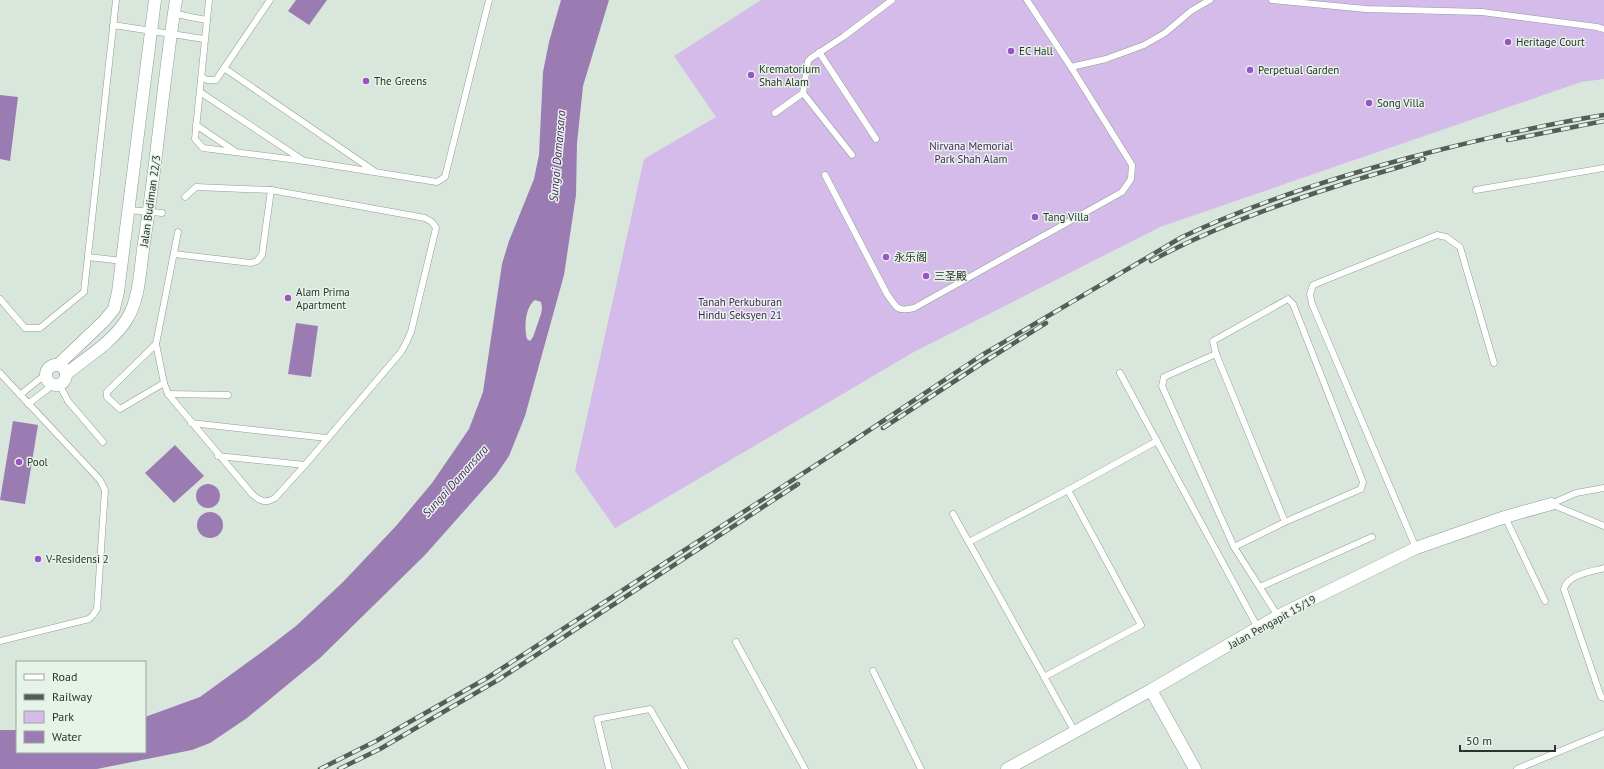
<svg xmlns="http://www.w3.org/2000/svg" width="1604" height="769" font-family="'PT Sans','Noto Sans SC',sans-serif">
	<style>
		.green { fill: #d5bbe9 }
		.water { fill: #9b7cb2; fill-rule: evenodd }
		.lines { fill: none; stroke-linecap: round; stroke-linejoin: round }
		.service-casing { stroke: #909d93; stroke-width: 7 }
		.minor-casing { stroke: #909d93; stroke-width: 13 }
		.service { stroke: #fff; stroke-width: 6 }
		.minor { stroke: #fff; stroke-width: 12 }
		.rail-casing { stroke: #555d57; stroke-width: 4.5 }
		.rail { stroke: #e5f3e8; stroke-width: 3; stroke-dasharray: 9; stroke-linecap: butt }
		.poi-dot { fill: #9b54c8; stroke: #e5f3e8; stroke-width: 1.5 }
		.labels { text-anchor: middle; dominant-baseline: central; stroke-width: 3; stroke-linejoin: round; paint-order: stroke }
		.poi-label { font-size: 11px; fill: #2c322d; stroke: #e5f3e8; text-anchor: start }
		.park-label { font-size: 11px; fill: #451c5e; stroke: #e5f3e8 }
		.street-label { font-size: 11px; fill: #2c322d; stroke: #e5f3e8 }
		.water-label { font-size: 12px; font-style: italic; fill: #4d2467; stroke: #e5f3e8 }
	</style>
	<rect width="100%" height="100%" fill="#d8e6db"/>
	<!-- green -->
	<polygon class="green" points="761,0 1604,0 1604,79 1581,82 1160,227 912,353 615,528 575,471 644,159 716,117 674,56"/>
	<!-- water -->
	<g class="water">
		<polygon points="296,0 327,0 309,25 288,11"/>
		<path d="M561 0H609L583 86 577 143 576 195 564 275 525 416 509 456 496 475 425 555 320 658 247 718 210 743 192 750 97 769H0V730H17V752H145V717L200 697 266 649 296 626 343 582 396 526 432 483 469 429 483 392 502 264 509 241 534 179 539 155 543 72 549 42ZM535 300 541 302 542 308 541 314 533 337 530 341 527 339C524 328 525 307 535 300Z"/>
		<polygon points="0,95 18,97 10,161 0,159"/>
		<polygon points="296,323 318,326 311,377 288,374"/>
		<polygon points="13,421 38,425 25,504 0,500"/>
		<polygon points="175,445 204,476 174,503 145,473"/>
		<circle cx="208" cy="496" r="12"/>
		<circle cx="210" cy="525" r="13"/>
	</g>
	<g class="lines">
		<!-- service casing -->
		<g class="service-casing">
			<g id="service">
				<polyline points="209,0 195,139 203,148 305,161 437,182 445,177 489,0"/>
				<polyline points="1272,0 1366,9 1482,12 1597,27 1604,29"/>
				<polyline points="174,13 190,17 207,20"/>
				<polyline points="113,25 204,39"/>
				<polyline points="819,52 876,139"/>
				<polyline points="1071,67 1106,59 1144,45 1165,33 1191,11 1210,0"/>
				<polyline points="224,68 374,171"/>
				<polyline points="202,77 207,80 216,80 270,0"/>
				<polyline points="200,92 304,161"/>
				<polyline points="803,93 852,155"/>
				<polyline points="775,113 803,93 808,61 811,58 843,37 892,0"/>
				<polyline points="196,125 236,152"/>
				<path d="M825 175 887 294C897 308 897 312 914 308L1122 192 1131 179 1132 165 1071 67 1027 0"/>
				<polyline points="1476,190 1604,168"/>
				<polyline points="129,210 162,213"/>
				<path d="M178 232 156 344 164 383 168 394 252 494C260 501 265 504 275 498L305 465 401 352 406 343 411 332 436 228 432 222 425 218 271 190 196 187 185 197"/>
				<polyline points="174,254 251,263 257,261 262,255 271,190"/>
				<polyline points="88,257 123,261"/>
				<polyline points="0,299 25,328 40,328 84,292 116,0"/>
				<polyline points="156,344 107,392 107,397 120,409 164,383"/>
				<polyline points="1216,354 1164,377 1162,386 1234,547 1278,616"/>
				<polyline points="0,373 100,480 105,490 97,609 93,615 89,619 0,641"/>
				<polyline points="1120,373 1258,628"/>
				<polyline points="59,384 68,401 103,442"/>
				<polyline points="168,394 228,395"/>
				<polyline points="20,395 46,374"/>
				<polyline points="28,404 54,384"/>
				<polyline points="191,423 327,438"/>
				<polyline points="218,456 305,465"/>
				<polyline points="1068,490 1157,441"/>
				<polyline points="1551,504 1604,526"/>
				<polyline points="1551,504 1576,493 1604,488"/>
				<polyline points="953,514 1075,732"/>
				<polyline points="1505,517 1545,601"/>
				<polyline points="969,542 1068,490 1141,625 1044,677"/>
				<polyline points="1234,547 1285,522 1361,489 1363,482 1293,304 1288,299 1213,341 1216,354 1285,522"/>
				<polyline points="1416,548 1312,304 1310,294 1313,285 1437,235 1446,237 1460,247 1494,363"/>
				<path d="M1604 568C1591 572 1568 574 1564 589L1601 697 1604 698"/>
				<polyline points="1260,587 1372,537"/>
				<polyline points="736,642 805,769"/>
				<polyline points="873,671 921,769"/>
				<polyline points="609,769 597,719 650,709 685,769"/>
				<polyline points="1517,769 1604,733"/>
			</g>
		</g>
		<!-- minor casing -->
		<g class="minor-casing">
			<g id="minor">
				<polyline points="58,365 104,321 114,309 118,292 155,0"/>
				<circle cx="56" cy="375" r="10"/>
				<path d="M66 374C87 357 113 342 127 319 140 298 140 268 144 243 157 162 163 81 176 0"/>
				<polyline points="1151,690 1195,769"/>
				<polyline points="1007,769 1151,690 1278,616 1416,548 1505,517 1551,504"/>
			</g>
		</g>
		<!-- service -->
		<use href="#service" class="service"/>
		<!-- minor -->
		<use href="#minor" class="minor"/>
		<!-- rail casing -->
		<g class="rail-casing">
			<g id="rail">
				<polyline points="1508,140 1604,121"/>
				<path d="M1151 261C1210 229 1273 206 1337 186 1366 176 1395 169 1424 159"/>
				<polyline points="883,428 987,360 1046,323"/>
				<path d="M320 769 376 741 487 678 856 439 982 355 1182 237C1263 199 1348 173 1435 151 1491 137 1547 124 1604 115"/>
				<polyline points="339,769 380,749 498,680 798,484"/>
			</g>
		</g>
		<!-- rail -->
		<use href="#rail" class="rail"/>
	</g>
	<!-- markers -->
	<g class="poi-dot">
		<circle cx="1508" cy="42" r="4"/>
		<circle cx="1011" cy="51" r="4"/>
		<circle cx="1250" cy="70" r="4"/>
		<circle cx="751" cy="75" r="4"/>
		<circle cx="366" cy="81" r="4"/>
		<circle cx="1369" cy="103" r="4"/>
		<circle cx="1035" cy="217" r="4"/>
		<circle cx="886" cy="257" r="4"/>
		<circle cx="926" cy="276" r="4"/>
		<circle cx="288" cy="298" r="4"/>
		<circle cx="19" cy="462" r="4"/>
		<circle cx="38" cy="559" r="4"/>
	</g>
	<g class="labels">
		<!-- poi labels -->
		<g class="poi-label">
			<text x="1516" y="42">Heritage Court</text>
			<text x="1019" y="51">EC Hall</text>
			<text x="759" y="69">Krematorium<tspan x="759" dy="13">Shah Alam</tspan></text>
			<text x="1258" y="70">Perpetual Garden</text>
			<text x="374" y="81">The Greens</text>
			<text x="1377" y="103">Song Villa</text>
			<text x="1043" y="217">Tang Villa</text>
			<text x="894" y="257">永乐阁</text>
			<text x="934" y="276">三圣殿</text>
			<text x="296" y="292">Alam Prima<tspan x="296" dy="13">Apartment</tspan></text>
			<text x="27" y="462">Pool</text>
			<text x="46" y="559">V-Residensi 2</text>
		</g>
		<!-- park labels -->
		<g class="park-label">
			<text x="971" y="146">Nirvana Memorial<tspan x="971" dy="13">Park Shah Alam</tspan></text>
			<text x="740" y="302">Tanah Perkuburan<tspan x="740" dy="13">Hindu Seksyen 21</tspan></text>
		</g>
		<!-- street labels -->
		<g class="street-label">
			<text transform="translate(150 201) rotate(-82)">Jalan Budiman 22/3</text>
			<text transform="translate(1272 622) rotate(-29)">Jalan Pengapit 15/19</text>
		</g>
		<!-- water labels -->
		<g class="water-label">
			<text transform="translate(557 156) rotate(-85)">Sungai Damansara</text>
			<text transform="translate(455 481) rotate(-48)">Sungai Damansara</text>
		</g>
	</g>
	<!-- legend -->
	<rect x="16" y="661" width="130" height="92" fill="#e5f3e8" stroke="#9ba69d"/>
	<rect x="24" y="674" width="20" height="6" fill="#ffffff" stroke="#9ba69d"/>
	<text x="52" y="681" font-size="12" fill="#2c322d">Road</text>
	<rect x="24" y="694" width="20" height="6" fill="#555d57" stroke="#9ba69d"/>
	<text x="52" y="701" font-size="12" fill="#2c322d">Railway</text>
	<rect x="24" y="711" width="20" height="12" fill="#d5bbe9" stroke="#9ba69d"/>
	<text x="52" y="721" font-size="12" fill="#2c322d">Park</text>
	<rect x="24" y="731" width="20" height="12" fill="#9b7cb2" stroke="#9ba69d"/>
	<text x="52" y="741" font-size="12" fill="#2c322d">Water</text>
	<!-- scale -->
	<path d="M1460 745v6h95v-6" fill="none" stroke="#2c322d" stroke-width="2"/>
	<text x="1466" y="745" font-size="12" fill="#2c322d" stroke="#e5f3e8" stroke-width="3" paint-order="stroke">50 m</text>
</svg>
